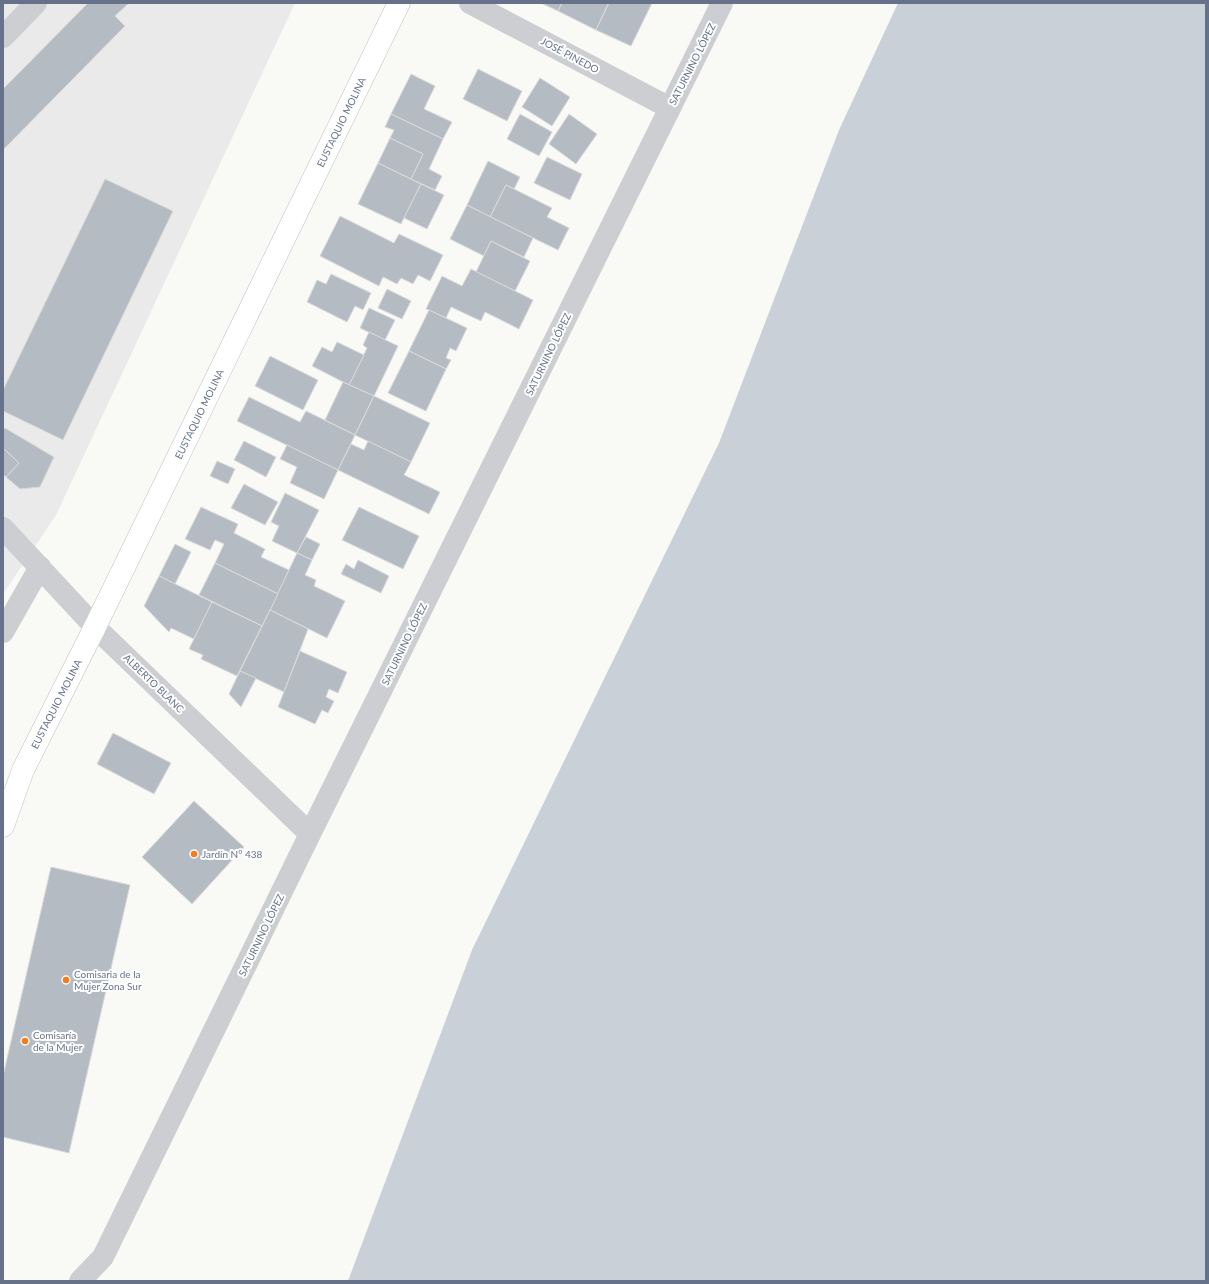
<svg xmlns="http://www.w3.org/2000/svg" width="1209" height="1284" font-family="Lato,sans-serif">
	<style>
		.built { fill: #e9eae9 }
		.water { fill: #c9d0d7 }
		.building { fill: #b5bbc3; stroke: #dadbd9 }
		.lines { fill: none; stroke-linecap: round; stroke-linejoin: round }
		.major-casing { stroke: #bec0c5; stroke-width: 23 }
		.minor { stroke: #ccced2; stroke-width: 22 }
		.major { stroke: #fff; stroke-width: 22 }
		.poi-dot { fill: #f47c1c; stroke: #fff; stroke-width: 1.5 }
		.labels { text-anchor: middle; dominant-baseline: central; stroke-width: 4; stroke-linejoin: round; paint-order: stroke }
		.street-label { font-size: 10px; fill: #65728a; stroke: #fff }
		.poi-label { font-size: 10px; fill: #65728a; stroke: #fff; text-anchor: start }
	</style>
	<rect width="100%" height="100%" fill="#f9f9f6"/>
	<!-- built -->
	<polygon class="built" points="3,3 295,3 56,515 3,594"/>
	<!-- water -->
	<polygon class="water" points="898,3 1206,3 1206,1281 348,1281 472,950 719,443 839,130"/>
	<!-- building -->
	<g class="building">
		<polygon points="88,3 129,3 115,16 125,26 3,150 3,89"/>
		<polygon points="541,3 562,3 558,11"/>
		<polygon points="562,3 607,3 608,4 596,30 558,11"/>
		<polygon points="609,3 652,3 631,46 596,30"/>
		<polygon points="478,69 522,91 507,121 463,99"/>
		<polygon points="411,74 435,86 424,109 452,122 443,139 391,114"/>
		<polygon points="540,78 570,97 552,126 522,107"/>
		<polygon points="391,114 443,139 429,169 442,176 435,190 411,179 423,154 390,138 394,130 385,127"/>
		<polygon points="520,114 552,132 539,156 507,139"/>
		<polygon points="569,114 597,134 576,164 549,144"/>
		<polygon points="390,138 423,154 411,179 378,163"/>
		<polygon points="547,157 582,174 570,200 534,183"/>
		<polygon points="488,161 520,177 514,189 506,185 490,217 467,205"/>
		<polygon points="378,163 421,184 401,224 358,204"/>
		<polygon points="105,179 173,211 63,440 3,411 3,390"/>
		<polygon points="421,184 444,195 427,229 404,218"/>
		<polygon points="506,185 552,208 547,217 569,228 558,250 490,217"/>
		<polygon points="467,205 533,238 524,257 491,241 484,256 450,239"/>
		<polygon points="340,216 394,243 399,234 443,255 430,281 418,275 413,284 401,278 397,284 383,277 379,286 320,256"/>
		<polygon points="491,241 530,261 515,291 476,272"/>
		<polygon points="471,269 533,300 519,329 485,312 481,321 451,307 446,318 426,309 442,276 462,286"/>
		<polygon points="331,274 371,293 363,310 355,306 347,322 307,302 317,280 326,284"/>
		<polygon points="387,289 411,301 402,319 378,308"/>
		<polygon points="369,308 395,320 385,340 360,328"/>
		<polygon points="429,310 467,328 456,351 450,348 446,358 451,360 446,369 409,351"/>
		<polygon points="369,332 398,346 374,396 349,385 367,348 363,345"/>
		<polygon points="337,342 364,355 349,385 312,366 322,347 332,352"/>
		<polygon points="409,351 446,369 426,411 388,393"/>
		<polygon points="270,356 318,380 303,410 255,386"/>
		<polygon points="343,382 374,396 355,435 325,420"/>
		<polygon points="374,396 430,423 411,462 355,435"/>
		<polygon points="249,397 300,422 306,411 355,435 338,470 237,421"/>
		<polygon points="5,428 54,457 40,487 20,489 6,477 19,463 3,448 3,430"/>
		<polygon points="244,441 276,457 266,477 234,460"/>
		<polygon points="368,441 411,462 404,475 440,492 429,514 338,470 351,444 364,450"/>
		<polygon points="287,445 338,470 324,499 290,483 297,467 280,459"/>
		<polygon points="3,448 19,463 6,477 3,474"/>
		<polygon points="217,461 235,469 228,484 210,476"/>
		<polygon points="244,484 278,502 265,525 231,508"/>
		<polygon points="285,493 319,510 297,553 272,541 279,526 271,522"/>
		<polygon points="201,507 238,524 234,533 265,549 261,557 289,570 278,594 215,563 224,544 215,540 210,550 185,539"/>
		<polygon points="359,507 419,536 403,569 342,540"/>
		<polygon points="306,537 320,544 312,560 297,553"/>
		<polygon points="175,544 191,552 175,584 159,576"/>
		<polygon points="297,553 312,560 305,575 316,580 314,586 345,601 327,638 270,610"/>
		<polygon points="358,560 389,576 381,593 341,574 346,564 354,569"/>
		<polygon points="215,563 278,594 262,626 199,595"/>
		<polygon points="159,576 212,602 194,639 171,628 169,632 144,606"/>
		<polygon points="212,602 262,626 237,676 201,659 203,655 189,649"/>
		<polygon points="270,610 308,629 284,692 240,671"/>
		<polygon points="300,651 347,672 338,693 329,689 326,697 334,701 328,713 322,710 315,724 278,707"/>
		<polygon points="240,671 256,678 241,707 229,694"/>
		<polygon points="113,733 171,763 154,794 97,764"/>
		<polygon points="194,801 244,847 192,904 142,857"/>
		<polygon points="51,867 130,885 69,1153 3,1137 3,1076"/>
	</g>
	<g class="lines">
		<!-- major casing -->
		<g class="major-casing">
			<polyline id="major" points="3,826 23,770 95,627 399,3"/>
		</g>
		<!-- minor -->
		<g class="minor">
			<polyline points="470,3 670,108"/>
			<polyline points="3,37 36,3"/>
			<polyline points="3,528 95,627 310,834"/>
			<polyline points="3,632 40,567"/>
			<polyline points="80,1281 103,1257 310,834 722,3"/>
		</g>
		<!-- major -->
		<use href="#major" class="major"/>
	</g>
	<!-- markers -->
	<g class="poi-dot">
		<circle cx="194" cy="854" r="4"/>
		<circle cx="66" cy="980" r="4"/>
		<circle cx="25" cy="1041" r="4"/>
	</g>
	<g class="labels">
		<!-- street labels -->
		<g class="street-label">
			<text transform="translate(570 55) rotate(28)">JOSÉ PINEDO</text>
			<text transform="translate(692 64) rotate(-63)">SATURNINO LÓPEZ</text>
			<text transform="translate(341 122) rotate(-64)">EUSTAQUIO MOLINA</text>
			<text transform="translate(548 354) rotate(-64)">SATURNINO LÓPEZ</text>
			<text transform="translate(199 414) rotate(-64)">EUSTAQUIO MOLINA</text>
			<text transform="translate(404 644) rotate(-64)">SATURNINO LÓPEZ</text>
			<text transform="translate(154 683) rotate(44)">ALBERTO BLANC</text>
			<text transform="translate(56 704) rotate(-63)">EUSTAQUIO MOLINA</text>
			<text transform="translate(261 935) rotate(-64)">SATURNINO LÓPEZ</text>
		</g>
		<!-- poi labels -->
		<g class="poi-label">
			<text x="202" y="854">Jardín N° 438</text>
			<text x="74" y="974">Comisaria de la<tspan x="74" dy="12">Mujer Zona Sur</tspan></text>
			<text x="33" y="1035">Comisaría<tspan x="33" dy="12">de la Mujer</tspan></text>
		</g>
	</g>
	<!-- border -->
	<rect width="1209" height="1284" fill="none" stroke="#65728a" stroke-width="8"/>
</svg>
